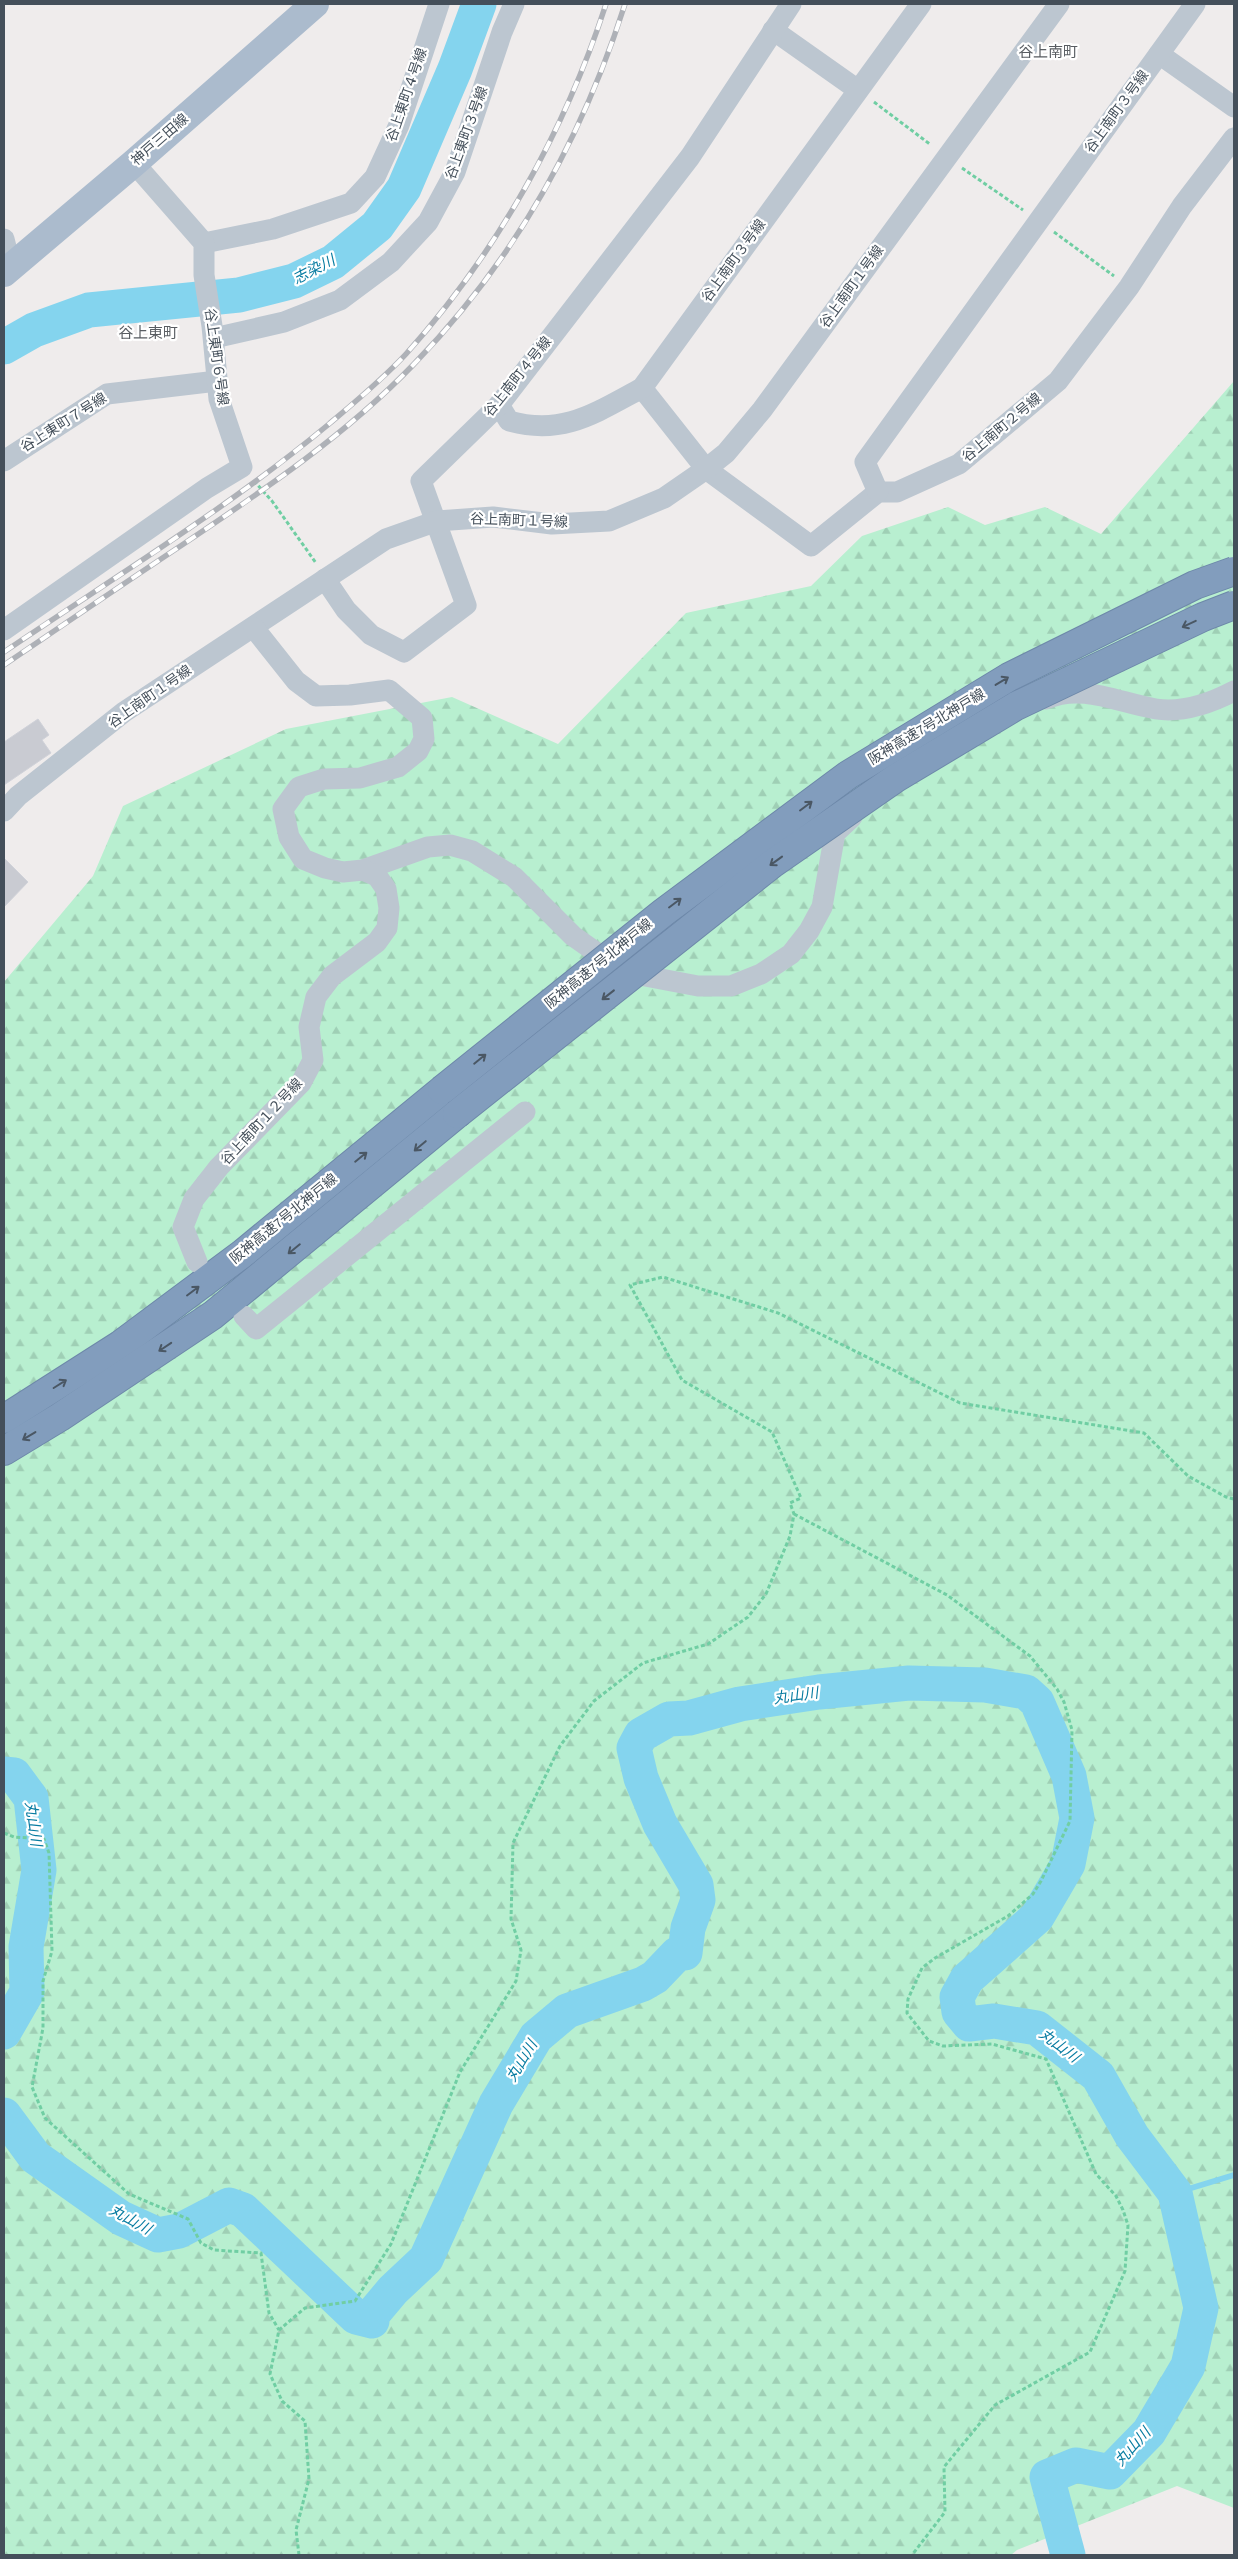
<svg xmlns="http://www.w3.org/2000/svg" width="1238" height="2559" font-family="'Source Sans 3','Noto Sans JP',sans-serif">
	<style>
		.forest { fill: url(#forest-firs) }
		.lines { fill: none; stroke-linecap: round; stroke-linejoin: round }
		.stream { stroke: #84d4ee; stroke-width: 5.5 }
		.river { stroke: #84d4ee; stroke-width: 35 }
		.building { fill: #c9cbd2; stroke: #d0d2d9 }
		.highway-casing { stroke: #6d88a9; stroke-width: 30 }
		.path { stroke: #70cea3; stroke-width: 3; stroke-dasharray: 4 2.5; stroke-linecap: butt }
		.minor { stroke: #bcc6d0; stroke-width: 21 }
		.major { stroke: #abbbcd; stroke-width: 28 }
		.highway { stroke: #829dbd; stroke-width: 28 }
		.rail-casing { stroke: #aeb1b7; stroke-width: 5.5 }
		.rail { stroke: #fff; stroke-width: 4; stroke-dasharray: 11; stroke-linecap: butt }
		.highway-bridge-casing { stroke: #6d88a9; stroke-width: 30; stroke-linecap: butt }
		.highway-bridge { stroke: #829dbd; stroke-width: 28 }
		.oneway { stroke: #4a5764 }
		.labels { text-anchor: middle; dominant-baseline: central; stroke-width: 4.5; stroke-linejoin: round; paint-order: stroke }
		.street-label { font-size: 14px; fill: #444f5a; stroke: #fff }
		.neighbourhood-label { font-size: 15px; fill: #595d62; stroke: #fff }
		.water-label { font-size: 15px; font-style: italic; fill: #087ca1; stroke: #fff }
	</style>
	<defs>
		<pattern id="forest-firs" width="22" height="20" patternUnits="userSpaceOnUse" patternTransform="scale(1.25)"><rect width="22" height="20" fill="#b8efd0"/><path d="M5 1l3.5 6h-7zM16 11l3.5 6h-7z" fill="#9fcfb5"/></pattern>
	</defs>
	<rect width="100%" height="100%" fill="#efecec"/>
	<!-- forest -->
	<polygon class="forest" points="1234,381 1234,2508 1177,2486 1017,2550 1011,2555 4,2555 4,982 93,876 123,806 286,729 452,697 558,744 686,613 811,586 862,536 948,507 985,525 1045,507 1101,534"/>
	<g class="lines">
		<!-- stream -->
		<polyline class="stream" points="1175,2193 1234,2175"/>
		<!-- river -->
		<g class="river">
			<polyline points="4,347 34,330 89,310 239,295 294,281 333,262 377,226 404,188 455,69 479,4"/>
			<polyline points="4,1774 14,1775 31,1798 39,1870 26,1947 27,1992 4,2032"/>
			<polyline points="4,2115 35,2157 121,2218 158,2235 179,2231 229,2205 243,2210 356,2317 372,2321 372,2315 393,2290 426,2259 496,2104 536,2037 567,2011 643,1984 655,1977 677,1954 685,1953 688,1928 698,1900 696,1885 660,1824 641,1778 634,1748 641,1735 669,1719 689,1718 740,1704 819,1692 909,1683 985,1685 1026,1692 1037,1702 1069,1776 1077,1818 1068,1864 1037,1917 967,1979 957,1997 959,2012 969,2024 994,2021 1037,2028 1098,2076 1132,2136 1175,2193 1201,2308 1188,2366 1149,2432 1110,2472 1076,2465 1047,2477 1068,2555"/>
		</g>
	</g>
	<!-- building -->
	<g class="building">
		<polygon points="38,719 49,735 42,740 51,753 4,785 4,742"/>
		<polygon points="4,858 28,882 4,907"/>
	</g>
	<g class="lines">
		<!-- highway casing -->
		<g class="highway-casing">
			<g id="highway">
				<polyline points="4,1419 120,1345 242,1254 442,1090"/>
				<polyline points="4,1451 60,1417 213,1315 457,1114"/>
			</g>
		</g>
		<!-- path -->
		<g class="path">
			<polyline points="874,102 931,145"/>
			<polyline points="962,168 1023,210"/>
			<polyline points="1054,232 1114,276"/>
			<polyline points="254,481 272,501 316,563"/>
			<polyline points="794,1514 947,1595 1030,1656 1057,1689 1064,1702 1072,1730 1070,1821 1041,1881 1033,1894 1008,1916 935,1958 922,1968 908,1999 907,2013 929,2041 943,2046 992,2044 1046,2059 1096,2174 1116,2196 1123,2210 1128,2225 1125,2271 1090,2352 995,2405 944,2467 945,2512 912,2555"/>
			<polyline points="4,1833 14,1837 44,1839 49,1853 52,1951 43,1981 43,2028 32,2087 45,2118 129,2194 188,2219 201,2243 214,2250 261,2253 269,2313 279,2330"/>
			<polyline points="299,2555 296,2530 309,2479 305,2421 282,2401 270,2374 279,2330 305,2308 355,2301 391,2244 460,2072 516,1981 521,1950 511,1919 513,1843 560,1746 594,1701 643,1663 708,1644 748,1617 766,1594 790,1536 794,1514 790,1503 801,1498 772,1432 682,1380 630,1285 663,1277 778,1313 960,1403 1144,1433 1188,1476 1226,1497 1234,1499"/>
		</g>
		<!-- minor -->
		<g class="minor">
			<polyline points="773,30 858,90"/>
			<polyline points="1159,54 1234,107"/>
			<polyline points="4,239 11,267"/>
			<polyline points="204,243 273,229 351,203 375,177 399,125 439,4"/>
			<polyline points="214,338 284,322 340,300 391,262 428,222 455,172 502,32 514,4"/>
			<polyline points="642,388 706,469 811,546 878,492 897,492 959,464 1058,381 1129,287 1182,206 1234,138"/>
			<path d="M499 405 509 421C563 436 595 413 642 388L921 4"/>
			<polyline points="4,461 107,394 217,381"/>
			<polyline points="878,492 865,462 1195,4"/>
			<polyline points="325,579 346,610 371,635 404,652 466,605 421,481 499,405 690,157 791,4"/>
			<polyline points="4,630 207,488 242,467 219,399 212,326 204,275 204,243 134,163"/>
			<path d="M1046 699C1082 683 1119 703 1156 709 1183 713 1211 703 1234 691"/>
			<polyline points="4,811 18,796 124,712 386,539 437,521 493,517 552,524 609,521 664,498 706,469 726,453 762,410 1059,4"/>
			<polyline points="363,870 428,847 450,845 472,851 514,877 573,936 624,972 698,986 731,986 761,974 791,954 809,931 822,907 835,833 852,817"/>
			<polyline points="197,1262 183,1227 194,1199 219,1167 301,1083 313,1060 309,1027 316,997 332,976 377,942 387,928 389,908 386,889 377,876 363,870 343,872 325,868 303,859 289,837 283,809 299,787 324,779 360,778 398,767 418,751 424,739 422,718 389,690 350,695 316,696 296,681 254,628"/>
			<polyline points="244,1316 256,1329 525,1112"/>
		</g>
		<!-- major -->
		<polyline class="major" points="4,273 134,163 315,4"/>
		<!-- highway -->
		<use href="#highway" class="highway"/>
		<!-- rail casing -->
		<g class="rail-casing">
			<g id="rail">
				<path d="M4 652C113 578 227 509 329 424 355 402 383 379 406 354 496 254 565 131 606 4"/>
				<path d="M4 665C63 625 123 584 182 545 264 490 346 435 414 364 514 261 582 139 625 4"/>
			</g>
		</g>
		<!-- rail -->
		<use href="#rail" class="rail"/>
		<!-- highway-bridge casing -->
		<g class="highway-bridge-casing">
			<g id="highway-bridge">
				<polyline points="442,1090 664,912 848,775 1009,677 1195,585 1234,571"/>
				<polyline points="457,1114 772,864 896,778 1016,706 1203,617 1234,605"/>
			</g>
		</g>
		<!-- highway-bridge -->
		<use href="#highway-bridge" class="highway-bridge"/>
	</g>
	<!-- one-way arrows -->
	<defs><path id="oneway-shaft" d="M-6 0H5M1.5-3L5.5 0L1.5 3" fill="none" stroke-width="1.6" stroke-linecap="round" stroke-linejoin="round" transform="scale(1.25)"/></defs>
	<g class="oneway">
		<use href="#oneway-shaft" transform="translate(1189 624) rotate(155)"/>
		<use href="#oneway-shaft" transform="translate(1002 681) rotate(-31)"/>
		<use href="#oneway-shaft" transform="translate(806 806) rotate(-37)"/>
		<use href="#oneway-shaft" transform="translate(776 861) rotate(144)"/>
		<use href="#oneway-shaft" transform="translate(675 903) rotate(-37)"/>
		<use href="#oneway-shaft" transform="translate(608 995) rotate(142)"/>
		<use href="#oneway-shaft" transform="translate(480 1059) rotate(-39)"/>
		<use href="#oneway-shaft" transform="translate(420 1146) rotate(140)"/>
		<use href="#oneway-shaft" transform="translate(361 1157) rotate(-39)"/>
		<use href="#oneway-shaft" transform="translate(294 1249) rotate(141)"/>
		<use href="#oneway-shaft" transform="translate(193 1291) rotate(-37)"/>
		<use href="#oneway-shaft" transform="translate(165 1347) rotate(146)"/>
		<use href="#oneway-shaft" transform="translate(60 1384) rotate(-32)"/>
		<use href="#oneway-shaft" transform="translate(29 1436) rotate(149)"/>
	</g>
	<g class="labels">
		<!-- street labels -->
		<g class="street-label">
			<text transform="translate(407 95) rotate(-71)">谷上東町４号線</text>
			<text transform="translate(1117 112) rotate(-54)">谷上南町３号線</text>
			<text transform="translate(467 133) rotate(-70)">谷上東町３号線</text>
			<text transform="translate(160 140) rotate(-41)">神戸三田線</text>
			<text transform="translate(734 261) rotate(-54)">谷上南町３号線</text>
			<text transform="translate(852 287) rotate(-54)">谷上南町１号線</text>
			<text transform="translate(216 357) rotate(82)">谷上東町６号線</text>
			<text transform="translate(518 377) rotate(-51)">谷上南町４号線</text>
			<text transform="translate(64 423) rotate(-32)">谷上東町７号線</text>
			<text transform="translate(1002 428) rotate(-40)">谷上南町２号線</text>
			<text transform="translate(519 521) rotate(2)">谷上南町１号線</text>
			<text transform="translate(150 697) rotate(-35)">谷上南町１号線</text>
			<text transform="translate(927 727) rotate(-31)">阪神高速7号北神戸線</text>
			<text transform="translate(599 964) rotate(-39)">阪神高速7号北神戸線</text>
			<text transform="translate(262 1122) rotate(-47)">谷上南町１２号線</text>
			<text transform="translate(284 1219) rotate(-39)">阪神高速7号北神戸線</text>
		</g>
		<!-- neighbourhood labels -->
		<g class="neighbourhood-label">
			<text x="1048" y="52">谷上南町</text>
			<text x="148" y="333">谷上東町</text>
		</g>
		<!-- water labels -->
		<g class="water-label">
			<text transform="translate(314 270) rotate(-27)">志染川</text>
			<text transform="translate(796 1696) rotate(-8)">丸山川</text>
			<text transform="translate(33 1824) rotate(82)">丸山川</text>
			<text transform="translate(1059 2046) rotate(37)">丸山川</text>
			<text transform="translate(522 2061) rotate(-59)">丸山川</text>
			<text transform="translate(130 2220) rotate(29)">丸山川</text>
			<text transform="translate(1133 2447) rotate(-48)">丸山川</text>
		</g>
	</g>
	<!-- border -->
	<rect width="1238" height="2559" fill="none" stroke="#444f5a" stroke-width="10"/>
</svg>
